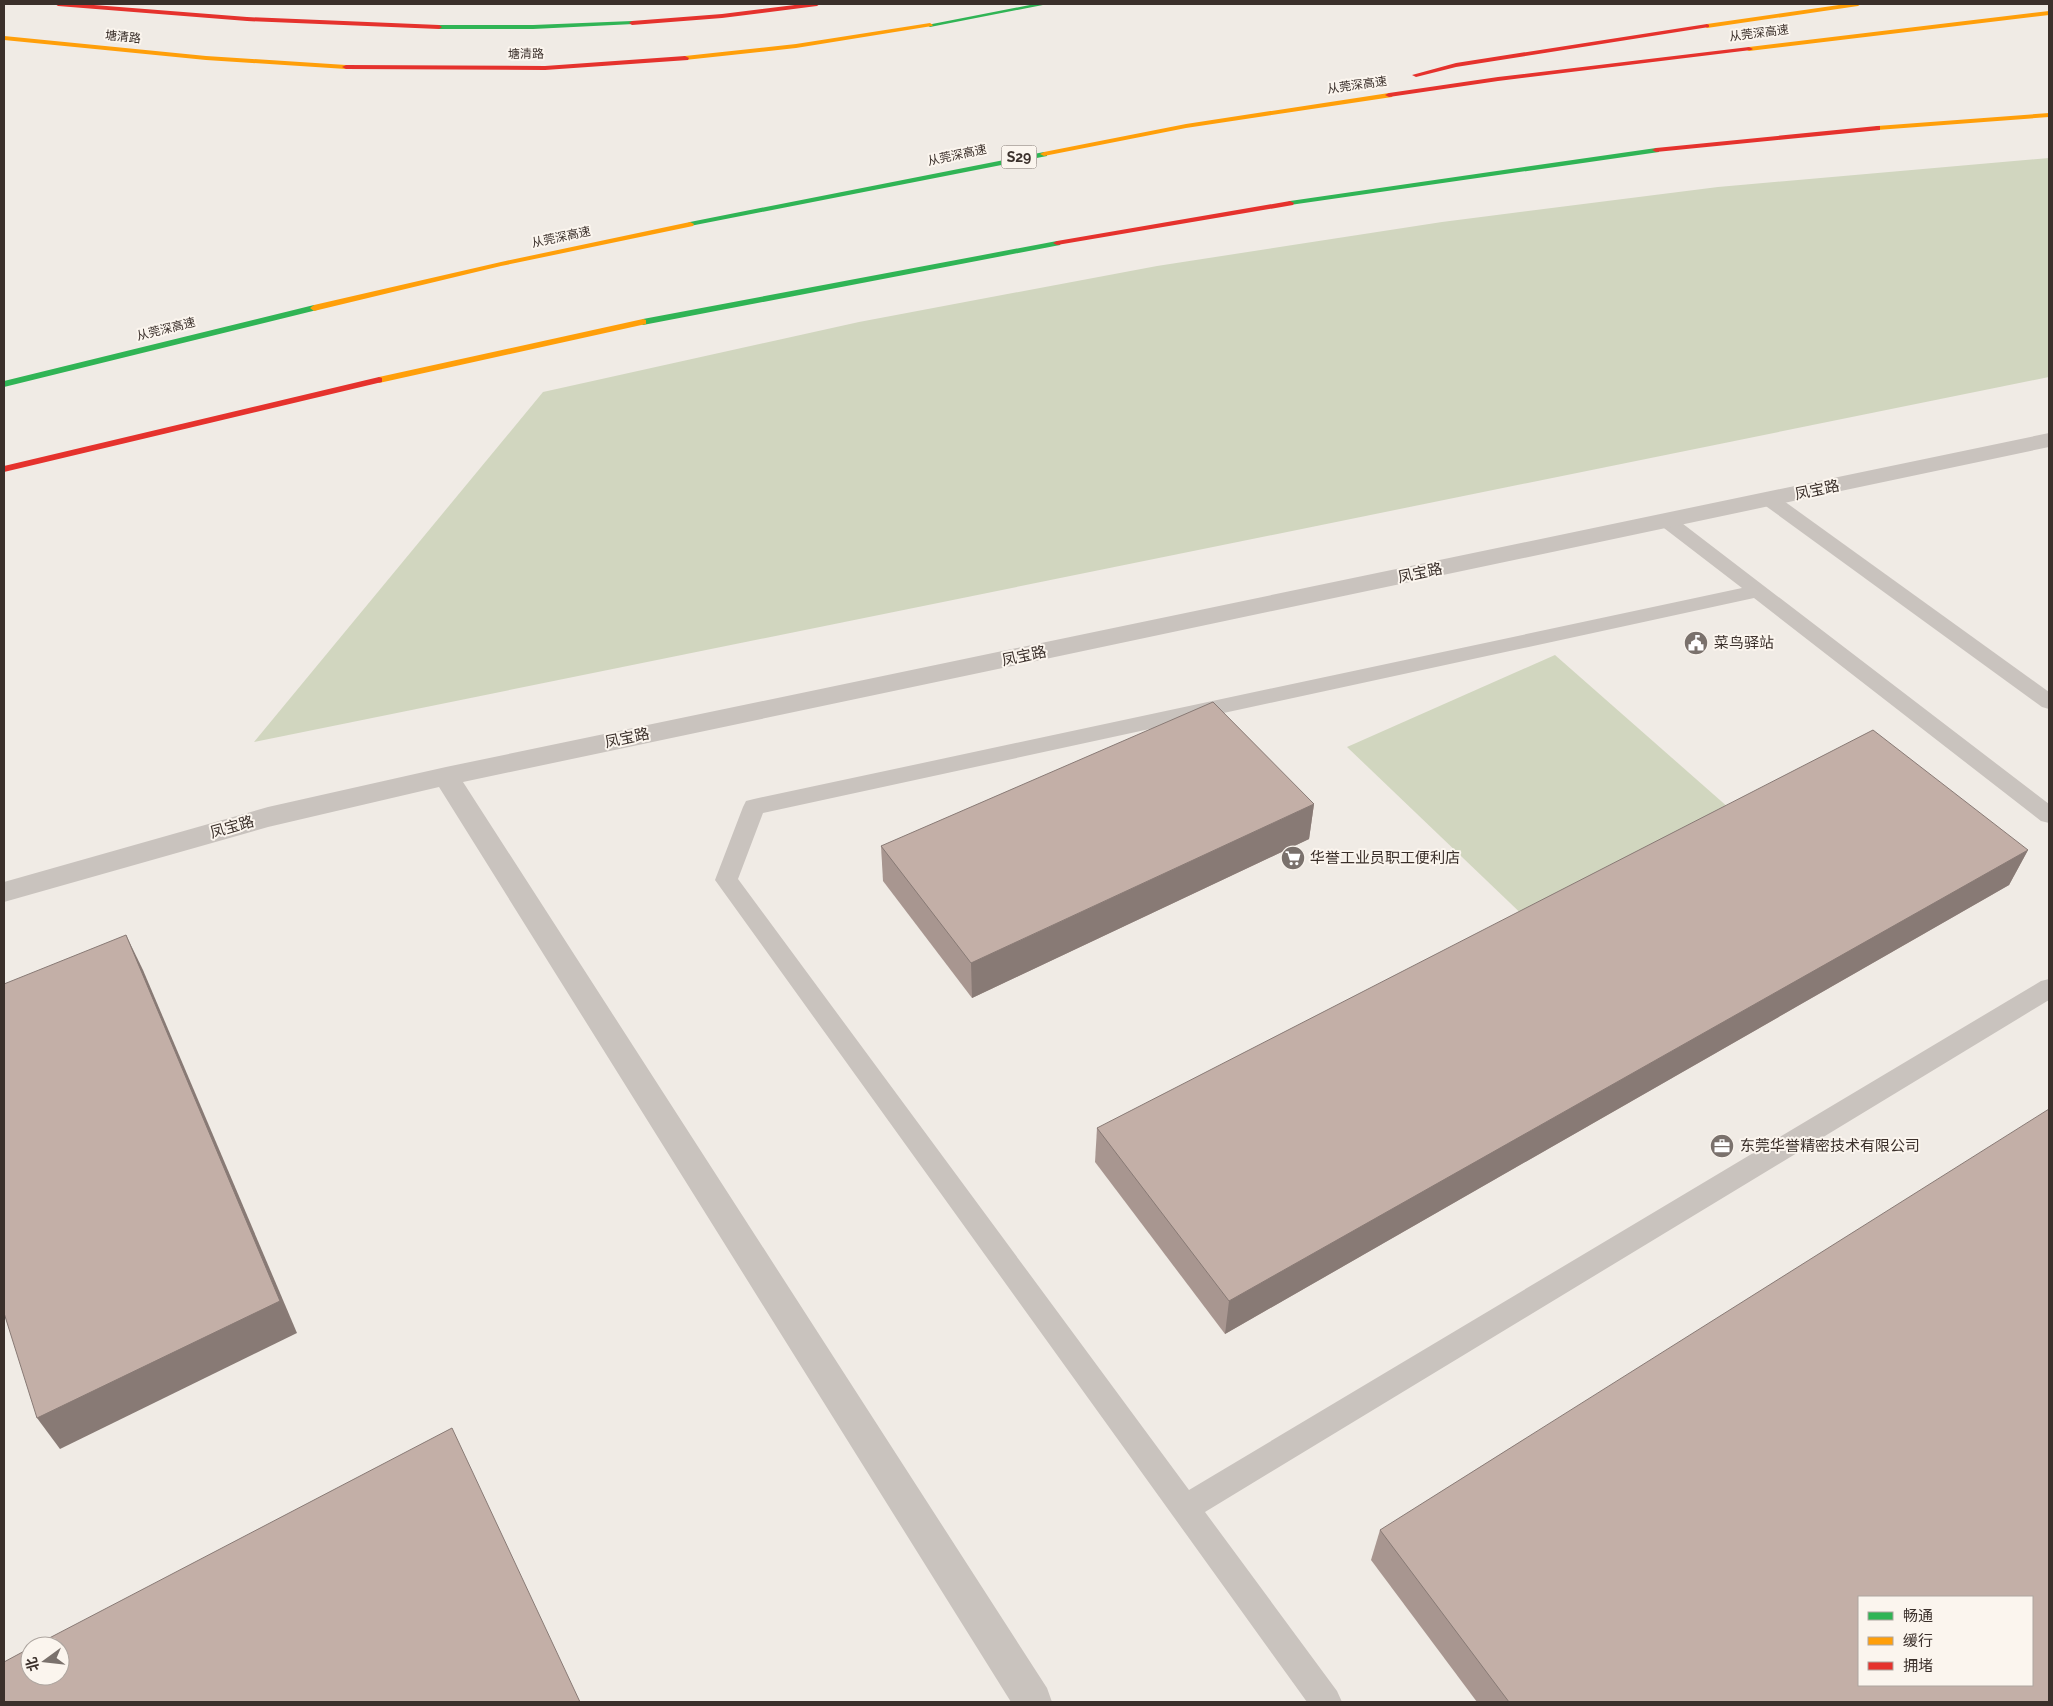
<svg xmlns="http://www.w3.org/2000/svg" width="2053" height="1706" font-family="Raleway,'Noto Sans SC',sans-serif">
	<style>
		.green { fill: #d1d6bf }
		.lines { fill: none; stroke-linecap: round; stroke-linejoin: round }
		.lane { fill: #c9c3be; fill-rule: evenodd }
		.street { fill: #c9c3be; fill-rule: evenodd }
		.fast { fill: #30b455; fill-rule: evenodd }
		.slow { fill: #ff9f0a; fill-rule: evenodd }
		.jam { fill: #e5322d; fill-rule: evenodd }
		.wall { fill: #a89690 }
		.shaded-wall { fill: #887a75 }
		.building { fill: #c3afa7; stroke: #887a75; fill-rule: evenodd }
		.labels { text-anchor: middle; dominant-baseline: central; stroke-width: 4; stroke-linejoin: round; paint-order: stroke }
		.far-street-label { font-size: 12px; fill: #3b302b; stroke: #fbf5ee }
		.shield { fill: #fbf5ee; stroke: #756b66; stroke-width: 1 }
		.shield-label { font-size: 14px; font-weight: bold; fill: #3b302b }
		.street-label { font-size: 15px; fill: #3b302b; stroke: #fbf5ee }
		.poi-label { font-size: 15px; fill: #3b302b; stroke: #fbf5ee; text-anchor: start }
	</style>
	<rect width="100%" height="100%" fill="#f0ebe5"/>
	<!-- green -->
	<g class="green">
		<polygon points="2049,158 2049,377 254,742 543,392 859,322 1157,266 1442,222 1718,187"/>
		<polygon points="1555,655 1746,823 1530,922 1347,747"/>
	</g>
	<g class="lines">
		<!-- lane -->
		<g class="lane">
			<polygon points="1770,494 1777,496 2049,692 2049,709 2042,707 1763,504 1761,500 1763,496"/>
			<polygon points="1667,515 1674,517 2049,804 2049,823 2041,821 1754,598 763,813 738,879 1189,1490 2041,981 2049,979 2049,1000 1205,1512 1337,1691 1342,1702 1307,1702 715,880 743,807 746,801 754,799 1742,588 1660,525 1657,521 1660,517"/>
		</g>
		<!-- street -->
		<polygon class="street" points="2049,433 2049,447 463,782 1047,1688 1052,1702 1011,1702 439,787 268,827 4,902 4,882 268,807 446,767"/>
		<!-- fast -->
		<g class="fast">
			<polygon points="1035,4 1048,4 930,27 927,25"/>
			<polygon points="632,21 634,22 634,24 533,29 439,29 436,27 439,25 533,25"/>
			<polygon points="1656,148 1659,148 1659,152 1290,205 1286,203 1290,201"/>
			<polygon points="1044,152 1047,152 1047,156 690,226 686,224 690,222"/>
			<polygon points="1057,241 1061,243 1060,245 643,325 639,322 643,319"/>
			<polygon points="314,305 318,308 317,310 4,387 4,381"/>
		</g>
		<!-- slow -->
		<g class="slow">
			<polygon points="1846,4 1861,4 1858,6 1707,28 1704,26 1707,24"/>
			<polygon points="2049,11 2049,15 1749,51 1745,49 1749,47"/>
			<polygon points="930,23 933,25 932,26 796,48 685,60 681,58 685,56 796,44"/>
			<polygon points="4,36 206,56 346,65 350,67 346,69 206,60 4,40"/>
			<polygon points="1389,93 1393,95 1392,97 1186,128 1044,156 1040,154 1044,152 1186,124"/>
			<polygon points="2049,113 2049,117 1877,130 1873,128 1877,126"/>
			<polygon points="690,222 694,224 693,226 501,266 314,311 310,308 314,305 501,262"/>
			<polygon points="643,319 646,320 646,324 379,383 375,380 379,377"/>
		</g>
		<!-- jam -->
		<g class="jam">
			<polygon points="55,4 81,4 247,17 439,25 442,27 439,29 247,21 58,6"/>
			<polygon points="803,4 820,4 817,6 722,18 632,25 629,23 632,21 722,14"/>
			<polygon points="1707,24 1709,25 1709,27 1456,67 1416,77 1412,75 1456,63"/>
			<polygon points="1749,47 1753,49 1751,50 1498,81 1389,97 1385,95 1389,93 1498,77"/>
			<polygon points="685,56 689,58 688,60 545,70 346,69 342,67 346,65 545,66"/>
			<polygon points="1877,126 1880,126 1880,130 1656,152 1652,150 1656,148"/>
			<polygon points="1290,201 1294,203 1293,205 1057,245 1053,243 1057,241"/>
			<polygon points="379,377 382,378 382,382 4,472 4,466"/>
		</g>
	</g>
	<!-- wall -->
	<g class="wall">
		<polygon points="1314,804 1309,839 972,998 883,881 881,846"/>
		<polygon points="2028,850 2009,885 1225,1334 1095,1162 1097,1128"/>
		<polygon points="1380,1530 2049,1702 1477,1702 1371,1560"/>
	</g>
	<!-- shaded-wall -->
	<g class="shaded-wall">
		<polygon points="1314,804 1309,839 972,998 971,963"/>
		<polygon points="2028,850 2009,885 1225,1334 1229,1301"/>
		<polygon points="126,935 143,970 297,1333 60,1449 37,1418"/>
	</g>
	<!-- building -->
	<g class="building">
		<polygon points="1213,702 1314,804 971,963 881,846"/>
		<polygon points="1873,730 2028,850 1229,1301 1097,1128"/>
		<polygon points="126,935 280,1301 37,1418 4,1313 4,984"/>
		<path d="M2049 1109V1702H1509L1380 1530ZM1859 1597H2032V1685H1859Z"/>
		<polygon points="452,1428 580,1702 4,1702 4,1662 30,1648 30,1676 60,1676 60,1646 34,1646"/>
	</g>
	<!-- icons -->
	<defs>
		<g id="civic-disc" transform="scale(1.25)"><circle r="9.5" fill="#7a716c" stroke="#fbf5ee"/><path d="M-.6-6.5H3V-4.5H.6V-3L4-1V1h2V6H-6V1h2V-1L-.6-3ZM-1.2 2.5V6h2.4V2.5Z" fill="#fff"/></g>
		<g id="supermarket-disc" transform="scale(1.25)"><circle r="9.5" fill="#7a716c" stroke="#fbf5ee"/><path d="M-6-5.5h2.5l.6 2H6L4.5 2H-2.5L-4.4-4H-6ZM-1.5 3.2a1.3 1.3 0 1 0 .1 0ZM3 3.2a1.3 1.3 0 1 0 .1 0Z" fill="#fff"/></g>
		<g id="office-disc" transform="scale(1.25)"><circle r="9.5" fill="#7a716c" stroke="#fbf5ee"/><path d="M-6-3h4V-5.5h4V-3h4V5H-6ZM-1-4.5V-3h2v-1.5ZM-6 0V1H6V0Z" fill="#fff"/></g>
	</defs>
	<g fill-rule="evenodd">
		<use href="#civic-disc" x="1696" y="643"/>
		<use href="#supermarket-disc" x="1293" y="858"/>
		<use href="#office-disc" x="1722" y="1146"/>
	</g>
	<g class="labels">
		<!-- far-street labels -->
		<g class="far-street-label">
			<text transform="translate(1759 33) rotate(-7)">从莞深高速</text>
			<text transform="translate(123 37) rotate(6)">塘清路</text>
			<text transform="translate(526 54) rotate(-1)">塘清路</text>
			<text transform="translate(1357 85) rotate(-8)">从莞深高速</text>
			<text transform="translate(957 155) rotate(-12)">从莞深高速</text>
			<text transform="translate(561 237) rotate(-12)">从莞深高速</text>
			<text transform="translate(166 329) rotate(-14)">从莞深高速</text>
		</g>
		<!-- shield labels -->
		<rect class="shield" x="1001.5" y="145.5" width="35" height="23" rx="4"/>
		<g class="shield-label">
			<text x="1019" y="157">S29</text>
		</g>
		<!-- street labels -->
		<g class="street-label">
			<text transform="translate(1817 490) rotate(-12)">凤宝路</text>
			<text transform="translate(1420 573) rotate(-12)">凤宝路</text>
			<text transform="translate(1024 656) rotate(-12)">凤宝路</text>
			<text transform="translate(627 738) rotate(-12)">凤宝路</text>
			<text transform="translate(232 827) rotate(-16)">凤宝路</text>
		</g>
		<!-- poi labels -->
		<g class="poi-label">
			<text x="1714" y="643">菜鸟驿站</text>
			<text x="1310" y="858">华誉工业员职工便利店</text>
			<text x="1740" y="1146">东莞华誉精密技术有限公司</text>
		</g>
	</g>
	<!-- border -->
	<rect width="2053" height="1706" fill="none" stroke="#3b302b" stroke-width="10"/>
	<!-- legend -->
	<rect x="1858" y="1596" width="175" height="90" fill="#fbf5ee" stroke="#aea6a0"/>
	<rect x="1868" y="1612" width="25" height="8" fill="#30b455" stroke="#aea6a0"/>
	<text x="1903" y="1621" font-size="15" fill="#3b302b">畅通</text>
	<rect x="1868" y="1637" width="25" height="8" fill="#ff9f0a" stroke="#aea6a0"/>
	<text x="1903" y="1646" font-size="15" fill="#3b302b">缓行</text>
	<rect x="1868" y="1662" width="25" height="8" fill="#e5322d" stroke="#aea6a0"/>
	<text x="1903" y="1671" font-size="15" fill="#3b302b">拥堵</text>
	<!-- north arrow -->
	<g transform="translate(45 1661) rotate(255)"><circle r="24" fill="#fbf5ee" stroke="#aea6a0"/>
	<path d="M0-4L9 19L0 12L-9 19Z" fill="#7a716c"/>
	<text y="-8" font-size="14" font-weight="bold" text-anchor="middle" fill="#3b302b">北</text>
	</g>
</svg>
